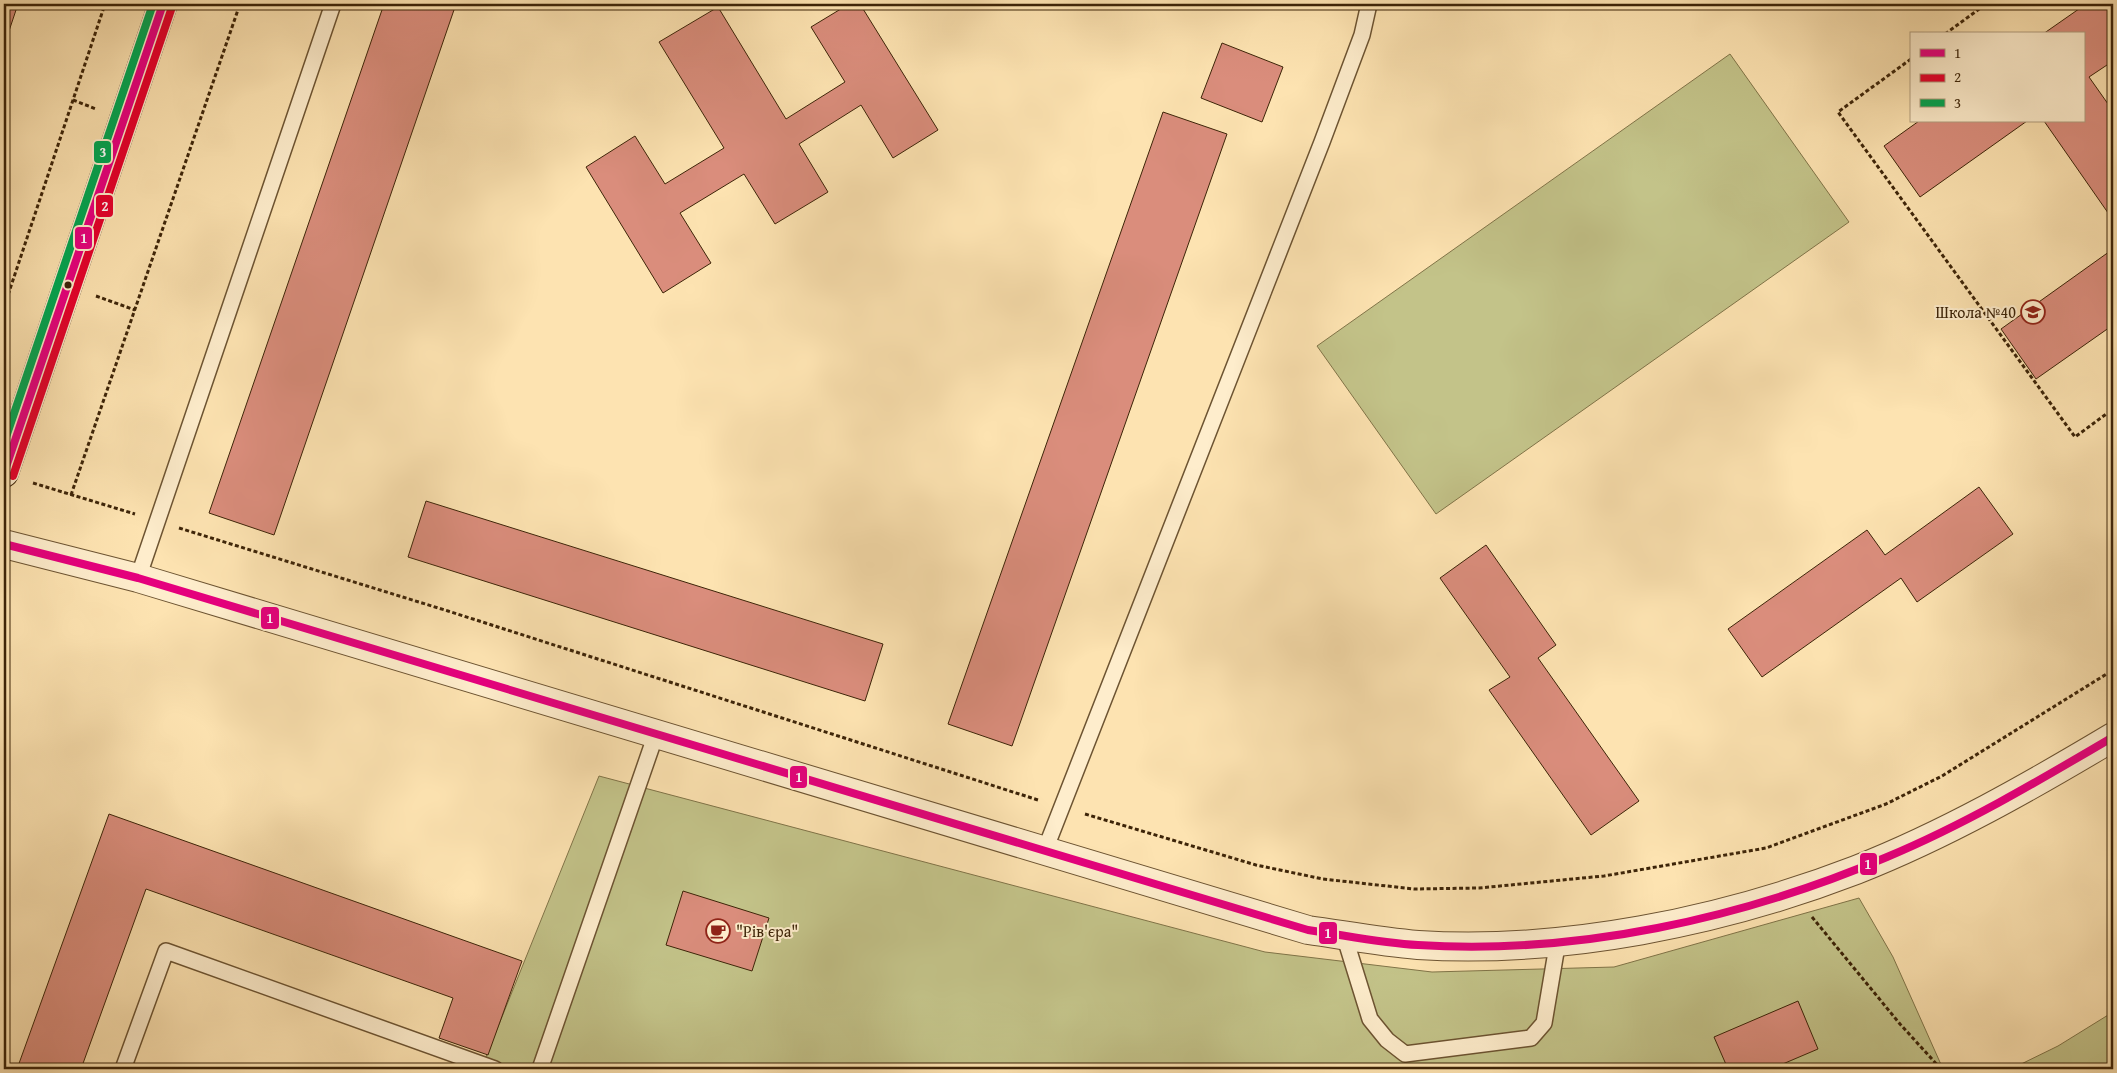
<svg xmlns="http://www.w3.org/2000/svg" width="2117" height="1073" font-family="'Gentium Book Plus',serif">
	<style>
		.green { fill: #c3c389; stroke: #807448 }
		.building { fill: #da8d7c; stroke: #3d2408 }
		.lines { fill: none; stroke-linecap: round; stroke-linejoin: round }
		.service-casing { stroke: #6d5432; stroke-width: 18 }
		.tertiary-casing { stroke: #6d5432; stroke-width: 30 }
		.secondary-casing { stroke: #3d2408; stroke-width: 30 }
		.path { stroke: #3d2408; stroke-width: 3; stroke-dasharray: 4 2.5; stroke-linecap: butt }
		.service { stroke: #feedcc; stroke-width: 15 }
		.tertiary { stroke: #feedcc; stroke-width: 28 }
		.secondary { stroke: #feedcc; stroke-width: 28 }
		.bus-1-casing { stroke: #feedcc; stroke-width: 11 }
		.bus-2-casing { stroke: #feedcc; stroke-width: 11 }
		.bus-3-casing { stroke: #feedcc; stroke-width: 11 }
		.bus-1 { stroke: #e5007d; stroke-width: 8 }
		.bus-2 { stroke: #e4002b; stroke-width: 8 }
		.bus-3 { stroke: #00a651; stroke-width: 8 }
		.bus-dot { fill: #3d2408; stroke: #feedcc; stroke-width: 2 }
		.labels { text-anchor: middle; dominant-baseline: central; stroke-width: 4; stroke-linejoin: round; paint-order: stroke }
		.poi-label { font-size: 16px; fill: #3d2408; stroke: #feedcc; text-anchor: end }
		.line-badge { stroke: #feedcc; stroke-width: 2 }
		.badge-label { font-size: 14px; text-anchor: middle; font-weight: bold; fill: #fff }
	</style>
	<rect width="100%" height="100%" fill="#fde3b1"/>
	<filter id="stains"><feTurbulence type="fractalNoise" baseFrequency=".004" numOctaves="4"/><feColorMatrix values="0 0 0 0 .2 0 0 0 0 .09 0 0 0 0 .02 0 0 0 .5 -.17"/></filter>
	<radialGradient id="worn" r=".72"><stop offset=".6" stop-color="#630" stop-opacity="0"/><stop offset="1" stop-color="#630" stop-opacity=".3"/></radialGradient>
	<!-- green -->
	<g class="green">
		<polygon points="1730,54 1849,222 1436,514 1317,346"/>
		<polygon points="599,776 1265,952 1432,972 1614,967 1859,898 1893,957 1943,1069 481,1069"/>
		<polygon points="2113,1012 2113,1069 2011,1069 2058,1046"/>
	</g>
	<!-- building -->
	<g class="building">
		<polygon points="4,4 18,4 4,46"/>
		<polygon points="384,4 456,4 274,535 209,513"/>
		<polygon points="849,4 860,4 938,130 893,158 861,105 799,144 828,192 775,224 744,174 680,213 711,263 663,293 586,167 635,136 665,184 724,148 659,42 718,7 786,119 845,82 811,27"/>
		<polygon points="2086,4 2113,4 2113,61 2089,77 2113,111 2113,220 2044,121 2083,121 2083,34 2043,34"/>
		<polygon points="1222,43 1283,67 1262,122 1201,98"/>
		<polygon points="1163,112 1227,134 1012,746 948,724"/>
		<polygon points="1919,121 2027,121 1920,197 1884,146"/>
		<polygon points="2113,249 2113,325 2036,379 2001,329"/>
		<polygon points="1979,487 2013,534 1917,602 1901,578 1762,677 1728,629 1867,530 1885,555"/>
		<polygon points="426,501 883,644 865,701 408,557"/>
		<polygon points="1486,545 1556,645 1538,658 1639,801 1591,835 1489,690 1510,677 1440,578"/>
		<polygon points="109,814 522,961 488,1055 439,1038 453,998 146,889 81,1069 17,1069"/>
		<polygon points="683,891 769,918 752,971 666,945"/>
		<polygon points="1798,1001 1818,1049 1771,1069 1728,1069 1714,1037"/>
	</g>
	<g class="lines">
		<!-- service casing -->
		<g class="service-casing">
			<g id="service">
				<polyline points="138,578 333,4"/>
				<polyline points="1045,850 1322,142 1362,35 1369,4"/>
				<polyline points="1344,935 1370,1019 1387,1040 1405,1054 1531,1038 1544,1023 1558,940"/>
				<polyline points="123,1069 166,951 495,1069"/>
				<polyline points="540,1069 656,734"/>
			</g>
		</g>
		<!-- tertiary casing -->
		<g class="tertiary-casing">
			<path id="tertiary" d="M4 544 138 578 1308 930C1344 935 1381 942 1418 945 1563 954 1721 922 1856 870 1945 835 2031 786 2113 737"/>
		</g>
		<!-- secondary casing -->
		<g class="secondary-casing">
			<polyline id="secondary" points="4,473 163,4"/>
		</g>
		<!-- path -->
		<g class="path">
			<polyline points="1945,34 1986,4"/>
			<polyline points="1911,59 1838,112 2075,437 2113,409"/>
			<polyline points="73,100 96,109"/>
			<polyline points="96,296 135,310"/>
			<polyline points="4,307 105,4"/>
			<polyline points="33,483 135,514"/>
			<polyline points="71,495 240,4"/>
			<polyline points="179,528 448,611 1038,800"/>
			<polyline points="1085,814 1256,865 1323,879 1414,889 1479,888 1604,876 1766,848 1886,804 1942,776 2113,670"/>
			<polyline points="1812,917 1900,1024 1941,1069"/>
		</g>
		<!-- service -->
		<use href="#service" class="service"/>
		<!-- tertiary -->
		<use href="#tertiary" class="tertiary"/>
		<!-- secondary -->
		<use href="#secondary" class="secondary"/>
		<!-- bus-1 casing -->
		<g class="bus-1-casing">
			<g id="bus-1">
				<polyline points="4,473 163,4"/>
				<path d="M4 544 138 578 1308 930C1344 935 1381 943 1418 945 1577 955 1741 919 1887 857 1966 824 2040 780 2113 737"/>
			</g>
		</g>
		<!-- bus-2 casing -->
		<g class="bus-2-casing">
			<polyline id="bus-2" points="13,476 172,7"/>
		</g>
		<!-- bus-3 casing -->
		<g class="bus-3-casing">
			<polyline id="bus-3" points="4,443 153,4"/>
		</g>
		<!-- bus-1 -->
		<use href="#bus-1" class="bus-1"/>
		<!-- bus-2 -->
		<use href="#bus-2" class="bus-2"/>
		<!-- bus-3 -->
		<use href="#bus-3" class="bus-3"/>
	</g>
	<!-- icons -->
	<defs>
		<g id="school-ring" transform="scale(1.25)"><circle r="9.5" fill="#feedcc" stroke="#8f2418" stroke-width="1.5"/><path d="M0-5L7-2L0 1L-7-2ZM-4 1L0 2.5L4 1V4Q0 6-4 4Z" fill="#8f2418"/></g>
		<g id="cafe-ring" transform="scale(1.25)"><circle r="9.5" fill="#feedcc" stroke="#8f2418" stroke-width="1.5"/><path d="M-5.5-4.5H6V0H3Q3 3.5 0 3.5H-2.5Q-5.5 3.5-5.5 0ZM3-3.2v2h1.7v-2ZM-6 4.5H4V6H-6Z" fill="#8f2418"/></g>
	</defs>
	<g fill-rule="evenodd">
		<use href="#school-ring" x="2033" y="312"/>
		<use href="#cafe-ring" x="718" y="931"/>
	</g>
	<!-- markers -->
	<circle class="bus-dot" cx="68" cy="285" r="4.5"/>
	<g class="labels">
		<!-- poi labels -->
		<g class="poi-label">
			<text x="2016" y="312">Школа №40</text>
			<text x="736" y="931" text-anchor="start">"Рів'єра"</text>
		</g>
	</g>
	<g class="line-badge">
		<rect x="93" y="140" width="19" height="24" rx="5" fill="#00a651"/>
		<rect x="95" y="194" width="19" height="24" rx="5" fill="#e4002b"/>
		<rect x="74" y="226" width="19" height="24" rx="5" fill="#e5007d"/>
		<rect x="260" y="606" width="20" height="24" rx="5" fill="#e5007d"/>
		<rect x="789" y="765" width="19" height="24" rx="5" fill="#e5007d"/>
		<rect x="1859" y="852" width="19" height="24" rx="5" fill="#e5007d"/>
		<rect x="1318" y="921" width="20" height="24" rx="5" fill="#e5007d"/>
	</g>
	<g class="badge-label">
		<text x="103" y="157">3</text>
		<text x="105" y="211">2</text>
		<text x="84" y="243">1</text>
		<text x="270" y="623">1</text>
		<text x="799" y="782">1</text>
		<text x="1868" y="869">1</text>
		<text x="1328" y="938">1</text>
	</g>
	<!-- margin -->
	<rect width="2117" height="1073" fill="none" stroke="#fde3b1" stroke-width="20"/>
	<rect x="5" y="5" width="2107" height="1063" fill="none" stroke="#3d2408" stroke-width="2.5"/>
	<rect x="10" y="10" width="2097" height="1053" fill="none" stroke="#3d2408"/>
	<!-- legend -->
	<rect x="1910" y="32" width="175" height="90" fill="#feedcc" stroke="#b19d7e"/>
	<rect x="1920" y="49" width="25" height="8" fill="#e5007d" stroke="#b19d7e"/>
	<text x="1954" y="58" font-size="15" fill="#3d2408">1</text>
	<rect x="1920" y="74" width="25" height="8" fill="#e4002b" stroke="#b19d7e"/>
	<text x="1954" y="82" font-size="15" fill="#3d2408">2</text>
	<rect x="1920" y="99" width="25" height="8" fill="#00a651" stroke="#b19d7e"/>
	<text x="1954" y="108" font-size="15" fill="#3d2408">3</text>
	<rect width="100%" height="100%" filter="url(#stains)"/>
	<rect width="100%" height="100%" fill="url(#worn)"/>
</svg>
